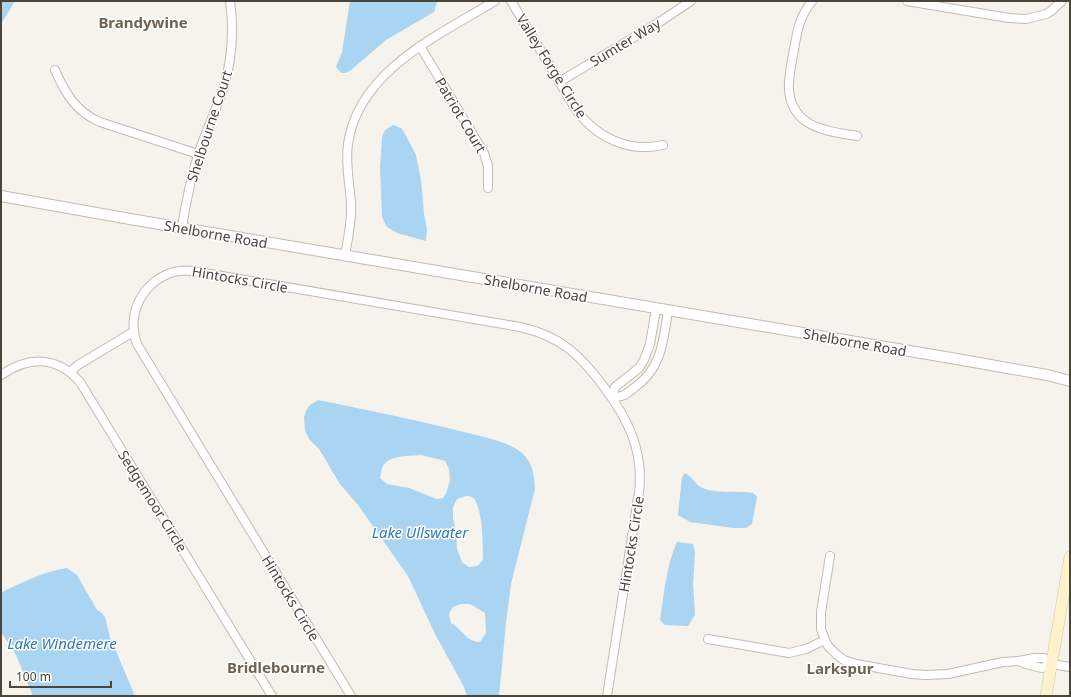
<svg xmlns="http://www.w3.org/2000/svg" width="1071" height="697" font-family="'Noto Sans',sans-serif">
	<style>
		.water { fill: #a9d4f2; fill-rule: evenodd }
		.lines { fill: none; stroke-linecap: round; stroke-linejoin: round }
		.minor-casing { stroke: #c2bbae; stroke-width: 10 }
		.tertiary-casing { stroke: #c2bbae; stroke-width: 12 }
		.secondary-casing { stroke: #d6c79b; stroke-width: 12 }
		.minor { stroke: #fff; stroke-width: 8 }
		.tertiary { stroke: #fff; stroke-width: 10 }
		.secondary { stroke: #fff3cd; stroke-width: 11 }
		.labels { text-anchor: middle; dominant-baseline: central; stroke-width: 3; stroke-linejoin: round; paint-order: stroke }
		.street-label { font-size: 14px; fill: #4b4439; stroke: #fff }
		.neighbourhood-label { font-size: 15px; font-weight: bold; fill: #6e6250; stroke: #fff }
		.water-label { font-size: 15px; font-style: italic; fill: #2e7ab2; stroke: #fff }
	</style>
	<rect width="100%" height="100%" fill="#f6f3ec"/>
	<!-- water -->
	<g class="water">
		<polygon points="1,1 15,1 1,24"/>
		<polygon points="350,1 437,1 437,2 434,12 386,40 351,70 346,73 341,73 336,67 342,52"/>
		<polygon points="393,125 401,128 404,132 416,155 421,180 424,214 427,229 426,241 397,233 387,227 382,217 380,168 382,137 385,130"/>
		<path d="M318 400C367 410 416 420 464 432 480 436 510 442 522 453 533 463 534 475 535 489L511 584 506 623 499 696H467L464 687 435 634 408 576 358 505 340 484 319 449 309 439 305 430 304 417 306 411 309 406ZM421 455 445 461 449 469 450 480 446 494 443 498 437 499 409 488 387 484 380 478C381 474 381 469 383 466 389 455 410 456 421 455ZM466 496C468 496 471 496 472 497 483 504 483 548 483 560L477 566 469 567 462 562 457 549 456 531 453 518V507L457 499ZM461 604H470L485 613 486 633 480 642C465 641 463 630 451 623L449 614 453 607Z"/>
		<path d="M685 473C692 477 695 483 699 486 713 495 737 490 753 493L757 497 752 524 746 528H733L690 522 678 515 682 477Z"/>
		<path d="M677 542 693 544 695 553 693 584 695 615 688 626 665 625 660 620C664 595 666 566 677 542Z"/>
		<path d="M67 568 77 575 97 610 102 613 105 617 110 637 135 696H33L16 655 1 632V593L6 590C26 581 45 571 67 568Z"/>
	</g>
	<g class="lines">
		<!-- minor casing -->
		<g class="minor-casing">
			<g id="minor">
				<path d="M511 1 575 108C595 137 628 153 663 145"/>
				<path d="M812 1C798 19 797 33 793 55 791 67 788 79 789 91 793 128 827 131 857 136"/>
				<polyline points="907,1 1009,18 1026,19 1046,14 1051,11 1062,1"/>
				<polyline points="420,46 484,153 488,166 488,188"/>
				<path d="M55 70C65 93 76 112 100 122L198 154"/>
				<polyline points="559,82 658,23 691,1"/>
				<path d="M182 227C186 202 191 177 199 152 206 131 216 111 223 89 232 61 234 30 230 1"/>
				<path d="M345 255C348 239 352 221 351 204 350 184 345 164 348 144 358 71 439 35 495 1"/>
				<polyline points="70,372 78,365 133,332"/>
				<path d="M1 375C29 356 57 356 80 382L272 696"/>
				<path d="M612 397C623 397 625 395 634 388 662 368 663 342 668 311"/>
				<polyline points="612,397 615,387 639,368 644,360 650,344 656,309"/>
				<polyline points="830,556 821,612 821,629 825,640 828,646 837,655 844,660 856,664 912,674 926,675 948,674 1003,662 1019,661 1034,658 1044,658 1051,664 1070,667"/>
				<polyline points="708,639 789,653 806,649 825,640"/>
				<polyline points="1019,661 1026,664 1042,668 1051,664"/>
				<path d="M351 696 137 344C123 307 153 266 193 271L520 327C561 336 580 355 604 387 628 419 644 451 639 492L607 696"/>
			</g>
		</g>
		<!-- tertiary casing -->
		<g class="tertiary-casing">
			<polyline id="tertiary" points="1,196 130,219 951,358 1047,375 1070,381"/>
		</g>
		<!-- secondary casing -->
		<g class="secondary-casing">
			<polyline id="secondary" points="1046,696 1070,557"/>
		</g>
		<!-- minor -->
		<use href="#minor" class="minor"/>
		<!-- tertiary -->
		<use href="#tertiary" class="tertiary"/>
		<!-- secondary -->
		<use href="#secondary" class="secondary"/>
	</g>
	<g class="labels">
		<!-- street labels -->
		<g class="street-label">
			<text transform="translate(625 42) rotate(-31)">Sumter Way</text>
			<text transform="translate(552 66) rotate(58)">Valley Forge Circle</text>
			<text transform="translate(461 115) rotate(59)">Patriot Court</text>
			<text transform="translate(209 126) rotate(-72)">Shelbourne Court</text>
			<text transform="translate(216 234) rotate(10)">Shelborne Road</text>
			<text transform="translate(240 279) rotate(10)">Hintocks Circle</text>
			<text transform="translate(536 288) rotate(10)">Shelborne Road</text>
			<text transform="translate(855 342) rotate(10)">Shelborne Road</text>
			<text transform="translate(153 501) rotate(58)">Sedgemoor Circle</text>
			<text transform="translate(631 544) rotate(-81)">Hintocks Circle</text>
			<text transform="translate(291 598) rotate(59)">Hintocks Circle</text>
		</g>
		<!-- neighbourhood labels -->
		<g class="neighbourhood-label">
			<text x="143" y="22">Brandywine</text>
			<text x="276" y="667">Bridlebourne</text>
			<text x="840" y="668">Larkspur</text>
		</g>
		<!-- water labels -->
		<g class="water-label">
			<text x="420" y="532">Lake Ullswater</text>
			<text x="62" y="643">Lake Windemere</text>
		</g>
	</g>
	<!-- border -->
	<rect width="1071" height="697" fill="none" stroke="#4b4439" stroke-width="4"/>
	<!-- scale -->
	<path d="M10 681v6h101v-6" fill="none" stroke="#4b4439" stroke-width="2"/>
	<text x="16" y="681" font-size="12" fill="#4b4439" stroke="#ffffff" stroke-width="3" paint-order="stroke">100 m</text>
</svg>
